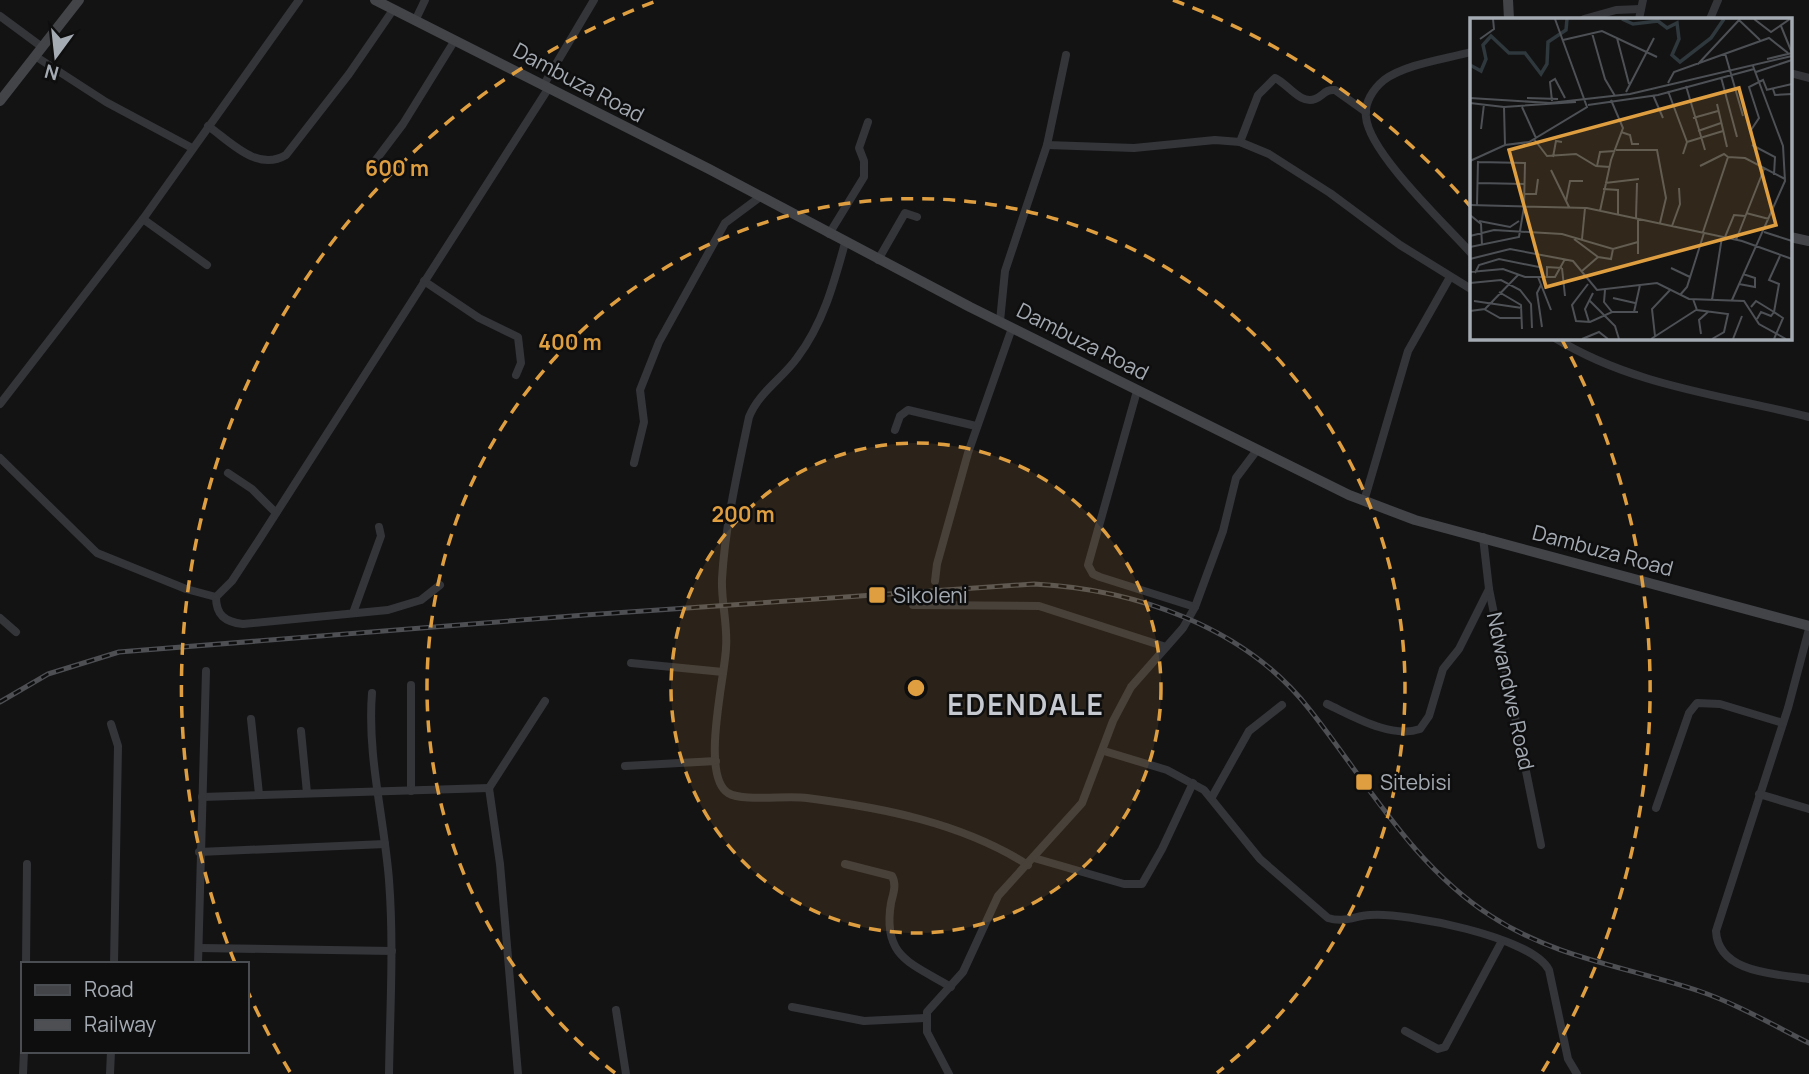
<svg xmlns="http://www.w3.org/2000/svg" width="1809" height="1074" font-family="Manrope,sans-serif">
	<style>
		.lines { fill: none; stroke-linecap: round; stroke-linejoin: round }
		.street { stroke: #343539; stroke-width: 8 }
		.secondary { stroke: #424448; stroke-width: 10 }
		.rail-casing { stroke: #4d4f53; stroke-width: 5 }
		.rail { stroke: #0e0e0f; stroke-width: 2.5; stroke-dasharray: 8; stroke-linecap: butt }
		.ring { fill: none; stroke: #df9f40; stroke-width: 3.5; stroke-dasharray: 12 9 }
		.poi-dot { fill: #df9f40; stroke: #0e0e0f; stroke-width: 2.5 }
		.labels { text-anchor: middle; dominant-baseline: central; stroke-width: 5; stroke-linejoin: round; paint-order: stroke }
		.street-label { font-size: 21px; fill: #a5abb3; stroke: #0e0e0f }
		.poi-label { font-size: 21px; fill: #a5abb3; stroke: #0e0e0f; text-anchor: start }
		.district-label { font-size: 28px; font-weight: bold; letter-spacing: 2px; fill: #c6c9d0; stroke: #0e0e0f }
		.inset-river { fill: none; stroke: #2f383d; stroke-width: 3.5 }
		.inset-road { fill: none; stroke: #4d5054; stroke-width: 2 }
		.view { fill: #df9f40; fill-opacity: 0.15; stroke: #df9f40; stroke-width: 3.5 }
		.inset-edge { fill: none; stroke: #a5abb3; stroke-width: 3.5 }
		.centre { fill: #df9f40; stroke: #0e0e0f; stroke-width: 3.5 }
		.ring-label { font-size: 21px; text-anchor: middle; font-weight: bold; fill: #df9f40; stroke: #0e0e0f; stroke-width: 5; stroke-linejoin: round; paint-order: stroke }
	</style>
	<rect width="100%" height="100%" fill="#131314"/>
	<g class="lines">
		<!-- street -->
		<g class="street">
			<polyline points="0,16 42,47"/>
			<polyline points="1584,19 1616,10 1641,9"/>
			<polyline points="1639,19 1643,0"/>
			<polyline points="1710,19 1718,0"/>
			<polyline points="415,21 425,0"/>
			<path d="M1471 52C1445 59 1406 64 1384 80 1373 89 1364 103 1366 117 1369 153 1446 225 1471 253"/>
			<polyline points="35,56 106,102 192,148"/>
			<polyline points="1790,73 1809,78"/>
			<polyline points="543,86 594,0"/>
			<path d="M208 126C231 142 257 172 286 155L349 74 393 10"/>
			<path d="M1240 142 1258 95 1275 78C1287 83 1300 105 1315 99 1323 96 1325 89 1335 90L1366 112"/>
			<polyline points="1047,145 1134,148 1215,140 1240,142 1269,154 1330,193 1400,245 1471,289"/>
			<polyline points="369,169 403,124 455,40"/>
			<polyline points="143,219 207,265"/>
			<polyline points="829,234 864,177 864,161 859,148 868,122"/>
			<path d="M845 243C834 283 823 324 797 358 782 379 759 392 749 417 738 470 725 526 722 579 721 602 728 625 726 648 725 677 700 775 728 793 743 802 787 795 807 798 884 808 962 823 1028 865"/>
			<polyline points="878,260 905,213 917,217"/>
			<polyline points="424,281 479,318 518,337 521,363 516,375"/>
			<polyline points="1000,321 1005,271 1047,145 1066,55"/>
			<path d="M1555 338C1633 386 1722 395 1809 417"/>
			<polyline points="1137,391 1088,565 1093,574 1100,577 1195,607"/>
			<polyline points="0,404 143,219 299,0"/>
			<polyline points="895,430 900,416 908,410 976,426"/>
			<polyline points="0,458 97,553 186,589 216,597 232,581 257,543 548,89"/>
			<polyline points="634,463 644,422 640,390 659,342 725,223 760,197"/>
			<polyline points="228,473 252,489 276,513"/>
			<polyline points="1364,501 1408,351 1450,277"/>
			<polyline points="1483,537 1489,589 1541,845"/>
			<polyline points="935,581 937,564 968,453 1012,328"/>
			<path d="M216 597C216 615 225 622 243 624L388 610 421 600 440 585"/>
			<polyline points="913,605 1039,606 1166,647"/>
			<polyline points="353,613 381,536 379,527"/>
			<polyline points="0,618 16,632"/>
			<path d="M1809 629 1788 708 1716 931C1718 974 1778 974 1809 979"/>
			<polyline points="631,663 723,672"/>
			<path d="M372 693C367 756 384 817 389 880 394 945 390 1009 389 1074"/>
			<path d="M1327 704C1353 716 1391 739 1420 729L1429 716 1443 669 1459 649 1489 589"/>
			<polyline points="251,719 259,794"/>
			<polyline points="111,724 118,746 114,964"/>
			<polyline points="301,731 307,793"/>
			<path d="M1104 751 1167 770 1204 790 1260 859 1328 918C1344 923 1354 916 1370 915 1406 912 1532 937 1549 970L1568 1059 1577 1074"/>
			<polyline points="625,766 716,761"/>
			<polyline points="411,791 411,685"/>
			<polyline points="1759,794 1809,809"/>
			<polyline points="202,797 489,788"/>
			<polyline points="1212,797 1249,731 1282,705"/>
			<polyline points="1656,808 1689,713 1697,703 1720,704 1783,723"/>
			<polyline points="199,852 385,844"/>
			<polyline points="1034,858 1124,884 1142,884 1162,849 1193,783"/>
			<path d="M845 864 892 876C897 885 893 894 891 903 882 957 911 963 951 987"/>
			<polyline points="200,948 392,951"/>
			<polyline points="26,964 27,864"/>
			<polyline points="198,964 206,671"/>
			<polyline points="792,1007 864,1021 925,1018"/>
			<polyline points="616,1010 626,1074"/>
			<polyline points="1405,1031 1438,1049 1445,1047 1502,941"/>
			<polyline points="23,1074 24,1051"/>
			<polyline points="110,1074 111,1051"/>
			<polyline points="518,1074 500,864 489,788 545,701"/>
			<polyline points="949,1074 927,1032 927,1012 963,972 998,896 1082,803 1113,721 1131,687 1183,628 1195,607 1223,531 1236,478 1257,450"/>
		</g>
		<!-- secondary -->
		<g class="secondary">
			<polyline points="375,0 709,169 970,307 1349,495 1415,520 1809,626"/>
			<polyline points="1508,0 1509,19"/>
			<polyline points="0,101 79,0"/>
			<polyline points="1790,237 1809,241"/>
		</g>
		<!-- rail casing -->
		<g class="rail-casing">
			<path id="rail" d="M0 702 48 674 119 652 585 615 1034 584C1135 589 1246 627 1310 710 1367 782 1412 865 1491 916 1555 958 1628 967 1699 991 1737 1004 1773 1025 1809 1043"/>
		</g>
		<!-- rail -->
		<use href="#rail" class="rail"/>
	</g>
	<!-- distance rings -->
	<circle cx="916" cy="688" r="245" fill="#df9f40" fill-opacity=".12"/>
	<g class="ring">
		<circle cx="916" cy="688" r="245"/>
		<path d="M615 1073A489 489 0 1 1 1217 1073"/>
		<path d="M290 1072A734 734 0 0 1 248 992M235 963A734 734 0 0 1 659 0M1173 0A734 734 0 0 1 1470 206M1561 338A734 734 0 0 1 1542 1072"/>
	</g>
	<!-- markers -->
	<g class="poi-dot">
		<rect x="868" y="586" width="18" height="18" rx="3.5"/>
		<rect x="1355" y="773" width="18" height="18" rx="3.5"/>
	</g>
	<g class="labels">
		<!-- street labels -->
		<g class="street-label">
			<text transform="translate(579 82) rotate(28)">Dambuza Road</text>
			<text transform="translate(1083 341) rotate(27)">Dambuza Road</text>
			<text transform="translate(1603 550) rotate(15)">Dambuza Road</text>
			<text transform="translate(1511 691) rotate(78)">Ndwandwe Road</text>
		</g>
		<!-- poi labels -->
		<g class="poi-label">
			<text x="893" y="595">Sikoleni</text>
			<text x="1380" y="782">Sitebisi</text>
		</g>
		<!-- district labels -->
		<g class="district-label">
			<text x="1026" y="704">EDENDALE</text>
		</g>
	</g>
	<!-- overview -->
	<g transform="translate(1470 18)">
		<rect width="322" height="322" fill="#131314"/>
		<path class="inset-river" d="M152 1 163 6 188 3 197 10 207 5 209 21 202 37 210 44 241 20 254 1M0 47 11 53 16 41 13 27 21 18 39 35H55L71 56 77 46 78 24 96 12 97 1"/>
		<path class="inset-road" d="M284 1 301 14 320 1M269 2 290 22M311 8 322 35M122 15 135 61 145 78M147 20 159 66M10 21 24 11 23 1M93 22 132 13 187 39M255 35 273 98M297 41 322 35M228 46 270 1M286 54 322 42M251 59 267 119M198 65 204 54 299 20 318 35M216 68 235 132M303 71 305 77 322 76M296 72 322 66M198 73 217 124 213 136M156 74 184 20M183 77 193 100M0 80 80 85 160 76 322 38M57 80 88 81M82 83 80 64 85 61 95 80M0 85 34 89 106 84M247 86 257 129M118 87 188 77 284 51M34 89 35 127M52 89 66 120M223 100 248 93M11 111 14 86M281 112 289 100 279 69 293 62 297 72M228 113 251 105M151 114 160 117 162 126H169M64 121 77 138 106 136 126 148 140 149M217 124 253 113M282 127 305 139 304 157M146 132H187L196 180 190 205M83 139 86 123 92 124M0 143 35 127 59 124 117 89 85 1M127 148 130 134 145 133M230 148 254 136 258 139M81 152 99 189M8 165 55 166M135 165 169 161M133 171 148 172V196M54 176H66L68 161M96 183 100 163H113M0 187 117 190 272 223 322 241M7 187 8 143M130 193 141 142 153 110 141 82M276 195 299 201M0 197 11 206 12 227M166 200 167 165M168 200V236M9 203 40 209 49 203M202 208 210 186 209 170M233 214 258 139 275 140 315 161M294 214 322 223M0 218 24 212 92 216 143 231 168 224M255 219 264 197 275 198M104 221 128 239 112 253M112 221 115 190M266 222 294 151M0 229 49 219 54 189 55 145 8 144M128 239 141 241 143 231M0 241 40 231 103 243 127 272 187 265 219 281 274 283 289 306 316 321M92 250 95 278M201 250 220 259M0 254 33 251 55 259H85L95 241M5 255 9 247 29 241 69 249M68 259 81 292M77 259V249L92 250M0 265 31 262 50 272 61 286 62 310M118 266 102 287 106 303 120 304 142 294H168M269 266 285 269V260L273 256M71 267 67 275 72 309M135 272 134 284 142 294M29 274 51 287 52 311M210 277 217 269 234 215M143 280 165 285M223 281 227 292 258 296 254 314 242 321M119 282 145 308 149 321M242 282 252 219M262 282 315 163 313 128 283 48M4 283 52 290M281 289 286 283 304 294M14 291 30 300H52M0 293 15 291 48 257M164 294 170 267M287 301 291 294 301 298 304 294M119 304 115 291 123 275M231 316 229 302 239 293M185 318 182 291 201 271M112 321 129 314 138 321M181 321 226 292M263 321 272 298M304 321 313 300 304 294 309 266 299 262 310 238"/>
		<path class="view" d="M269 70 306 207 76 269 39 132Z"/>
		<rect width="322" height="322" class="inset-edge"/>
	</g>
	<circle cx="916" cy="688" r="10" class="centre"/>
	<g class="ring-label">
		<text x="397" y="176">600 m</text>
		<text x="570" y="350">400 m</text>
		<text x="743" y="522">200 m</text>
	</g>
	<!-- legend -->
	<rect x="21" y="962" width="228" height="91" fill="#0e0e0f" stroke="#4a4d51" stroke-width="2"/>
	<rect x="35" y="985" width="35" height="10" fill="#424448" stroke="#4a4d51" stroke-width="2"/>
	<text x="84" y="997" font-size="21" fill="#a5abb3">Road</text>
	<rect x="35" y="1020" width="35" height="10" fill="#4d4f53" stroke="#4a4d51" stroke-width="2"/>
	<text x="84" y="1032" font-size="21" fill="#a5abb3">Railway</text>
	<!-- north arrow -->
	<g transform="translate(56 56) rotate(195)" stroke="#0e0e0f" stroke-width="5" paint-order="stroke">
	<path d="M0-5L12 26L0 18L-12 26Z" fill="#a5abb3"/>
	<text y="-10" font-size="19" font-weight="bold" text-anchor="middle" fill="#a5abb3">N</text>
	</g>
</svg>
